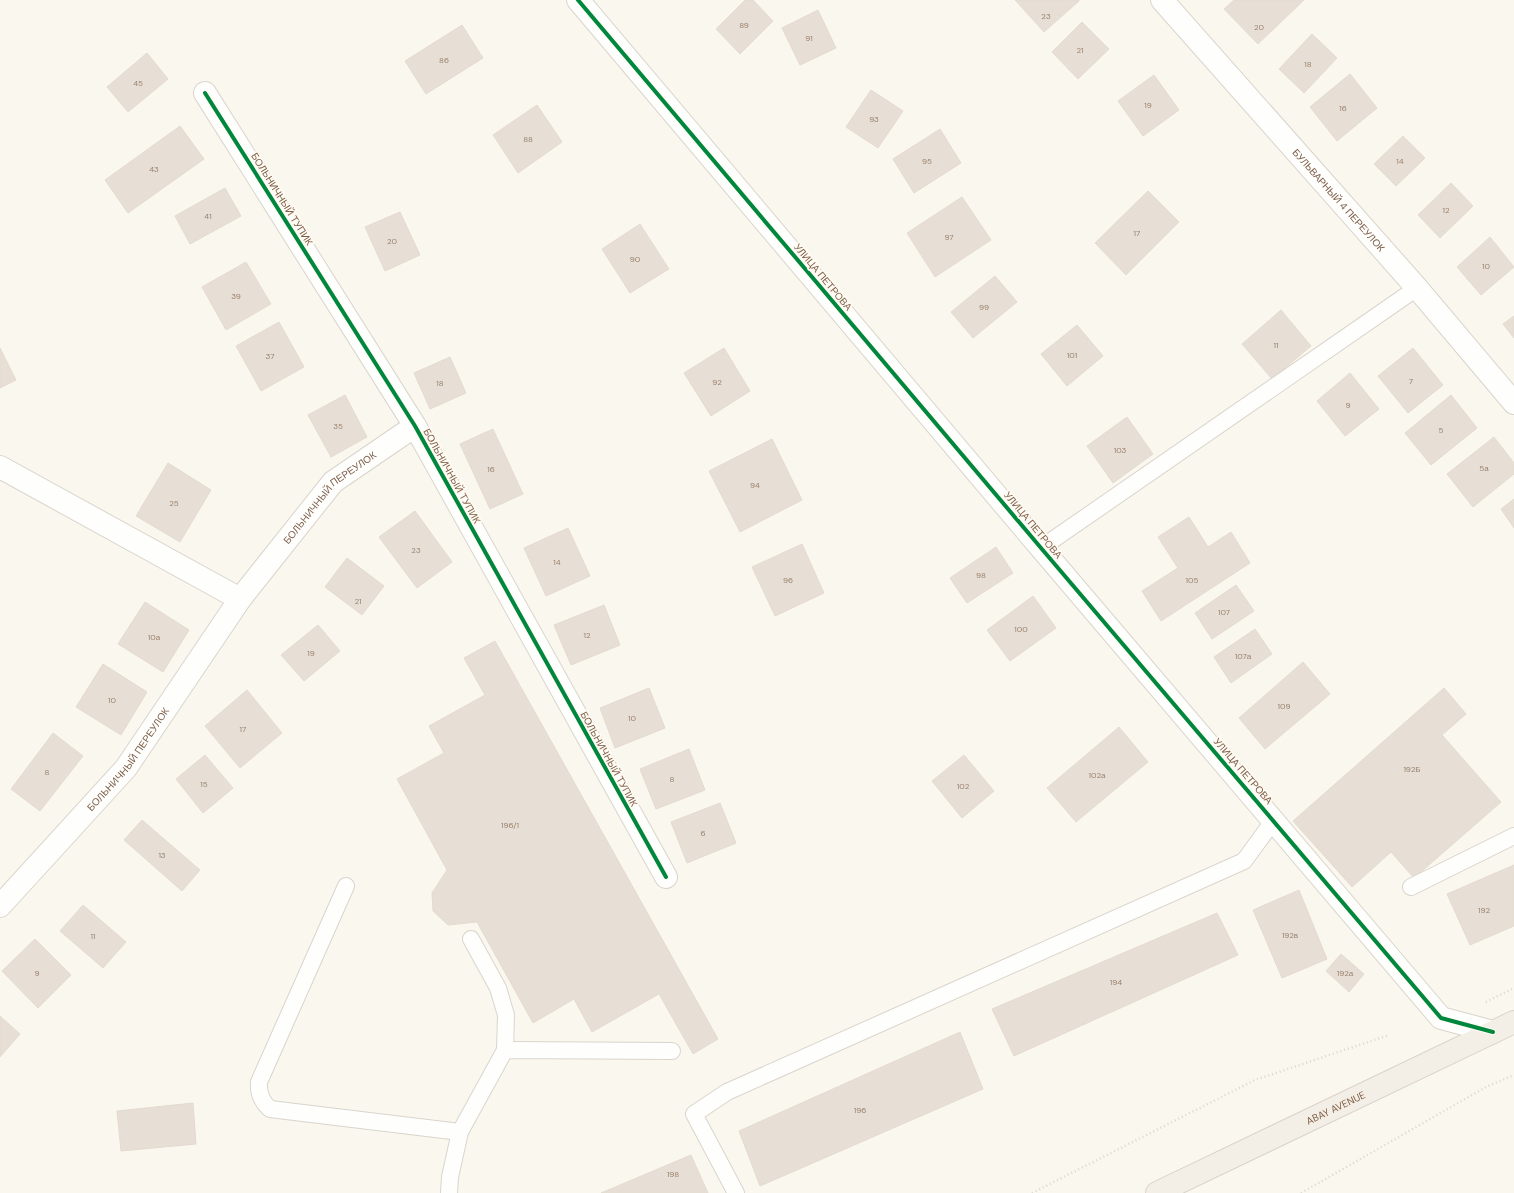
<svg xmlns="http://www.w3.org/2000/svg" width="1514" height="1193" font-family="'DM Sans',sans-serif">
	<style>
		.building { fill: #e7dfd5; stroke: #e4dad0 }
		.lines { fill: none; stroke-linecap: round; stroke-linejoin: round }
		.service-casing { stroke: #dad4cc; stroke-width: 18 }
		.minor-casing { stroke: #dad4cc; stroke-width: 24 }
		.primary-casing { stroke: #dcd2ca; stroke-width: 24 }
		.path { stroke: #ddd6ce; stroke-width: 2.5; stroke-dasharray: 1 3; stroke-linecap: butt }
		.service { stroke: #fefefd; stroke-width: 16 }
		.minor { stroke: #fefefd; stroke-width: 22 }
		.primary { stroke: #f4efe6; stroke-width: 22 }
		.cycleway-casing { stroke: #fffbf3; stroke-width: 6 }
		.cycleway { stroke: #00873e; stroke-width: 4 }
		.labels { text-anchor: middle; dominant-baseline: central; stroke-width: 3.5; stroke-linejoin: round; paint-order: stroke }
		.number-label { font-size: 8px; fill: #9a816e }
		.street-label { font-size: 10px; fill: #7e5f49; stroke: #fffbf3 }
	</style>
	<rect width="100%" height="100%" fill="#faf7ef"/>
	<!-- building -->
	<g class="building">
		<polygon points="745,0 753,0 773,21 740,54 716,29"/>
		<polygon points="1015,0 1079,0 1079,1 1044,32"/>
		<polygon points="1234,0 1304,0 1258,44 1224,9"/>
		<polygon points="818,10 836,48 800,65 782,28"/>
		<polygon points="1082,22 1109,49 1078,79 1052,52"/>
		<polygon points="462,25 483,58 426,94 405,61"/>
		<polygon points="1312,34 1337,58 1304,93 1279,69"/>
		<polygon points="147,53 168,79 128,112 107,87"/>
		<polygon points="1350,74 1377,108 1337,141 1310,107"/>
		<polygon points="1154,75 1179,110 1143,136 1118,101"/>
		<polygon points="871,90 903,111 878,148 846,127"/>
		<polygon points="537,105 562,142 518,173 493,135"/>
		<polygon points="180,126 204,159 128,213 105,180"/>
		<polygon points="940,129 961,163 914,193 893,159"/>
		<polygon points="1403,136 1425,158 1396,186 1374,164"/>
		<polygon points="1451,183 1473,206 1440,238 1418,215"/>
		<polygon points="225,188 241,216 190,244 175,216"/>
		<polygon points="1148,191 1179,222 1126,275 1095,243"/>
		<polygon points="962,197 991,240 935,277 907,233"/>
		<polygon points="400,212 420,255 385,271 365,227"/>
		<polygon points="640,224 669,269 630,293 602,249"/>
		<polygon points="1490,237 1514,267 1481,295 1457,267"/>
		<polygon points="246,262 271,304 226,330 202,287"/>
		<polygon points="995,276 1017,302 973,338 951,312"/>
		<polygon points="1281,310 1311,346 1272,379 1242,344"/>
		<polygon points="1514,316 1514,338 1503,324"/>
		<polygon points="279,322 304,367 261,391 236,346"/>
		<polygon points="1077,325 1103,356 1067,386 1041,354"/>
		<polygon points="0,348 16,380 0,388"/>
		<polygon points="724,348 750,391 711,416 684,373"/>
		<polygon points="1413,348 1443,385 1408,413 1378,376"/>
		<polygon points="450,357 466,393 430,409 414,373"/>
		<polygon points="1350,373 1379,409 1345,436 1317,401"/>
		<polygon points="345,395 367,437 331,457 308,415"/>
		<polygon points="1451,395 1477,428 1431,465 1405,433"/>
		<polygon points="1127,417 1153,454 1113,483 1087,446"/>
		<polygon points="493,429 523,494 490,509 460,444"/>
		<polygon points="1494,437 1514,463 1514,474 1473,507 1447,474"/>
		<polygon points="772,439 802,500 740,532 709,471"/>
		<polygon points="168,463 211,490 180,542 136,516"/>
		<polygon points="1514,499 1514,528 1501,509"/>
		<polygon points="415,511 452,562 417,588 379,537"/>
		<polygon points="1189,517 1208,547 1231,532 1250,563 1161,621 1142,591 1178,568 1158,537"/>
		<polygon points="568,528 590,576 546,596 524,548"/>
		<polygon points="802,544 824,593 775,616 752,567"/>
		<polygon points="996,547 1013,573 967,603 950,578"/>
		<polygon points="347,558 384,586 362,615 325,587"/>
		<polygon points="1236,585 1254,611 1212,639 1195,613"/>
		<polygon points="1033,596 1056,628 1010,661 987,630"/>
		<polygon points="145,602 189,630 163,672 118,644"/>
		<polygon points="604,605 620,645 571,665 554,625"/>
		<polygon points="318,625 340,651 304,681 281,655"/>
		<polygon points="1255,629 1272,654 1231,683 1214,657"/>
		<polygon points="495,641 718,1039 693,1054 659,994 592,1032 574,999 533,1023 477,922 448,925 433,911 432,893 447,870 397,779 444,753 429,726 485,695 464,658"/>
		<polygon points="1303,662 1330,694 1265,749 1239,718"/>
		<polygon points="103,664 147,692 121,735 76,707"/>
		<polygon points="649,688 665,728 615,748 600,708"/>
		<polygon points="1444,688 1466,714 1442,735 1501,802 1414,878 1391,852 1352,887 1293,821"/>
		<polygon points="247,690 282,733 240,768 205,726"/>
		<polygon points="1119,727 1148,762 1076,822 1047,788"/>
		<polygon points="53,733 83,756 40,811 11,789"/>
		<polygon points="689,749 705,790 656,809 640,769"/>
		<polygon points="205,755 233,788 203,813 176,779"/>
		<polygon points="964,755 994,791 962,818 932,781"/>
		<polygon points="720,803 736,843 687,863 671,822"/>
		<polygon points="142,820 200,870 182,891 124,840"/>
		<polygon points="1514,865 1514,926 1470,945 1447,894"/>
		<polygon points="1299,890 1327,959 1282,978 1253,910"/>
		<polygon points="83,905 126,942 103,968 60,931"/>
		<polygon points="1217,913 1238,955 1014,1056 992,1009"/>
		<polygon points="35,939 71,975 38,1008 2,971"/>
		<polygon points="1341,954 1364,974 1349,992 1326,971"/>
		<polygon points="0,1016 20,1034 0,1057"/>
		<polygon points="960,1032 983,1089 760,1186 739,1131"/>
		<polygon points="193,1103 196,1144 121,1151 117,1111"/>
		<polygon points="691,1155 708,1193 601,1193"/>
	</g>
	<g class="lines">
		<!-- service casing -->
		<g class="service-casing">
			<g id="service">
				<polyline points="1041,548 1417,288"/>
				<path d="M346 886 259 1082C258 1093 262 1102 270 1109L460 1132 505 1050 672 1051"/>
				<polyline points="1411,887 1514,836"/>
				<polyline points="471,939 498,988 506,1015 505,1050"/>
				<polyline points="449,1193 450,1177 460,1132"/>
				<polyline points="736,1193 694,1114 727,1092 1244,861 1274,820"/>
			</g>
		</g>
		<!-- minor casing -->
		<g class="minor-casing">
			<g id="minor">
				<polyline points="578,0 1041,548 1441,1018 1493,1032"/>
				<path id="s1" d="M1162 0 1417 288 1514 403"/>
				<polyline points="205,93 415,426 666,877"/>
				<polyline points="0,467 240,599"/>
				<path id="s2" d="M0 906 126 768 240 599 333 482 415 426"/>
			</g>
		</g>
		<!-- primary casing -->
		<g class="primary-casing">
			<g id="primary">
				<path id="s3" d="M1157 1193 1514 1022"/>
			</g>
		</g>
		<!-- path -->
		<g class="path">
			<polyline points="1486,1002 1514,988"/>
			<polyline points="1032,1193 1255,1080 1389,1035"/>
			<polyline points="1301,1193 1486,1087 1514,1075"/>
		</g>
		<!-- service -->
		<use href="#service" class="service"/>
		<!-- minor -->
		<use href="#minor" class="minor"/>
		<!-- primary -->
		<use href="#primary" class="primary"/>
		<!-- cycleway casing -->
		<g class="cycleway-casing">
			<g id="cycleway">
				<polyline points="578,0 1041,548 1441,1018 1493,1032"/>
				<polyline points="205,93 415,426 666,877"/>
			</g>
		</g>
		<!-- cycleway -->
		<use href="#cycleway" class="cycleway"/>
	</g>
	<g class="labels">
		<!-- number labels -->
		<g class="number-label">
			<text x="1046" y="16">23</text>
			<text x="744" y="25">89</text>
			<text x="1259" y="27">20</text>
			<text x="809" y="38">91</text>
			<text x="1080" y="50">21</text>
			<text x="444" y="60">86</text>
			<text x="1308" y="64">18</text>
			<text x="138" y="83">45</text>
			<text x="1148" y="105">19</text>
			<text x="1343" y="108">16</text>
			<text x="874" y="119">93</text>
			<text x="528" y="139">88</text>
			<text x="927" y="161">95</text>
			<text x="1400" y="161">14</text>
			<text x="154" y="169">43</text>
			<text x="1446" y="210">12</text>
			<text x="208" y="216">41</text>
			<text x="1137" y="233">17</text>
			<text x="949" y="237">97</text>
			<text x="392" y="241">20</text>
			<text x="635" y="259">90</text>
			<text x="1486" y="266">10</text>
			<text x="236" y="296">39</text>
			<text x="984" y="307">99</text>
			<text x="1276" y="345">11</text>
			<text x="1072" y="355">101</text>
			<text x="270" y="356">37</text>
			<text x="1411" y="381">7</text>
			<text x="717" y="382">92</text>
			<text x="440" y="383">18</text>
			<text x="1348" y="405">9</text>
			<text x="338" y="426">35</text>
			<text x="1441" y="430">5</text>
			<text x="1120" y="450">103</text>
			<text x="1484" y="468">5а</text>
			<text x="491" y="469">16</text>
			<text x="755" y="485">94</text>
			<text x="174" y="503">25</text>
			<text x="416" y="550">23</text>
			<text x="557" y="562">14</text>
			<text x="981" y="575">98</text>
			<text x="788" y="580">96</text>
			<text x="1192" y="580">105</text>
			<text x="358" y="601">21</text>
			<text x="1224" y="612">107</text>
			<text x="1021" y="629">100</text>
			<text x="587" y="635">12</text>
			<text x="154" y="637">10а</text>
			<text x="311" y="653">19</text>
			<text x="1243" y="656">107а</text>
			<text x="112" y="700">10</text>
			<text x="1284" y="706">109</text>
			<text x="632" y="718">10</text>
			<text x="243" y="729">17</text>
			<text x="1412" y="769">192Б</text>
			<text x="47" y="772">8</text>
			<text x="1097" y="775">102а</text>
			<text x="672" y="779">8</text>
			<text x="204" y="784">15</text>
			<text x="963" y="786">102</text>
			<text x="510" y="825">196/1</text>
			<text x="703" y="833">6</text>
			<text x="162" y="855">13</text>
			<text x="1484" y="910">192</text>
			<text x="1290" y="935">192в</text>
			<text x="93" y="936">11</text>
			<text x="37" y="973">9</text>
			<text x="1345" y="973">192а</text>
			<text x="1116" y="982">194</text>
			<text x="860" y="1110">196</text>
			<text x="673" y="1174">198</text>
		</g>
		<!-- street labels -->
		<g class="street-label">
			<text transform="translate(282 199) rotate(58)">БОЛЬНИЧНЫЙ ТУПИК</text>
			<text stroke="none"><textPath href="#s1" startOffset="267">БУЛЬВАРНЫЙ 4 ПЕРЕУЛОК</textPath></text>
			<text transform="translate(823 277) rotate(50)">УЛИЦА ПЕТРОВА</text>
			<text transform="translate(452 476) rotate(61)">БОЛЬНИЧНЫЙ ТУПИК</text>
			<text stroke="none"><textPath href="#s2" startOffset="527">БОЛЬНИЧНЫЙ ПЕРЕУЛОК</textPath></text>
			<text transform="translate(1033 525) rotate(50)">УЛИЦА ПЕТРОВА</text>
			<text stroke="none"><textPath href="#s2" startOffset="195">БОЛЬНИЧНЫЙ ПЕРЕУЛОК</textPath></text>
			<text transform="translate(609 759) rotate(61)">БОЛЬНИЧНЫЙ ТУПИК</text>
			<text transform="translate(1243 771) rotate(49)">УЛИЦА ПЕТРОВА</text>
			<text stroke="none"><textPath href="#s3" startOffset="198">ABAY AVENUE</textPath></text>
		</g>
	</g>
</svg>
